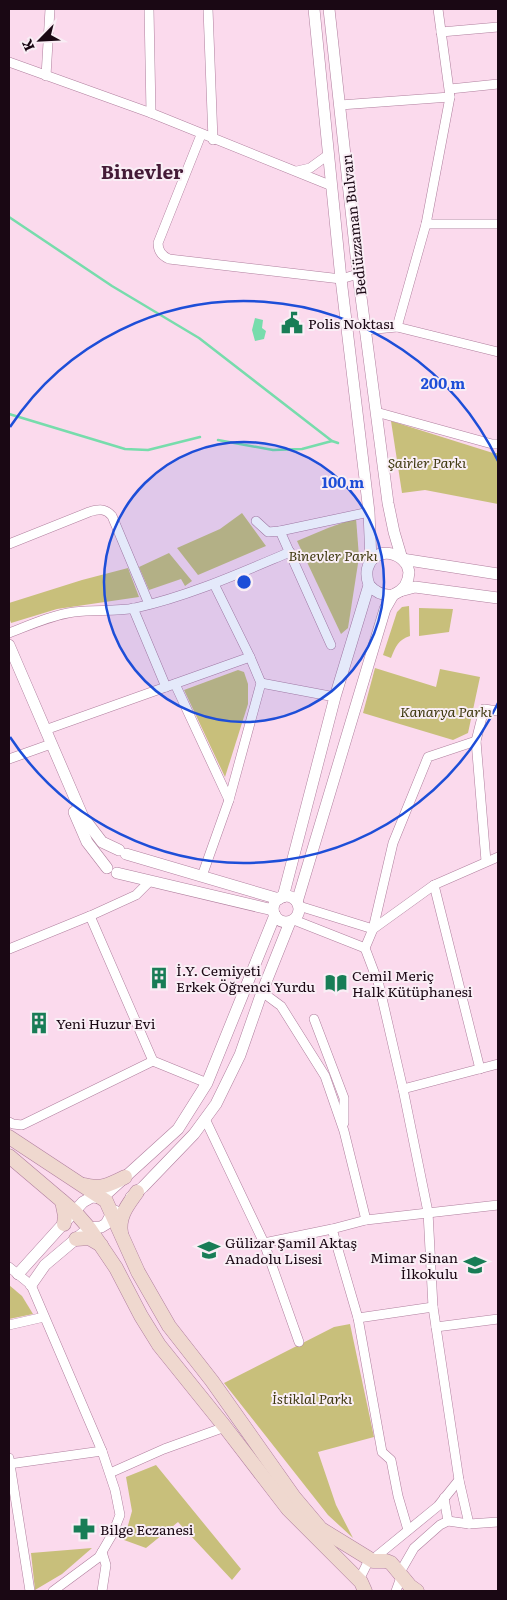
<svg xmlns="http://www.w3.org/2000/svg" width="507" height="1600" font-family="Literata,serif">
	<style>
		.green { fill: #c8bf7b }
		.water { fill: #77dcac }
		.lines { fill: none; stroke-linecap: round; stroke-linejoin: round }
		.stream { stroke: #77dcac; stroke-width: 2.5 }
		.minor-casing { stroke: #b07f9e; stroke-width: 10 }
		.tertiary-casing { stroke: #b07f9e; stroke-width: 12 }
		.secondary-casing { stroke: #b07f9e; stroke-width: 15 }
		.minor { stroke: #fff; stroke-width: 9 }
		.tertiary { stroke: #fff; stroke-width: 11 }
		.secondary { stroke: #efd8cf; stroke-width: 14 }
		.ring { fill: none; stroke: #1d4ed8; stroke-width: 2.5 }
		.labels { text-anchor: middle; dominant-baseline: central; stroke-width: 4; stroke-linejoin: round; paint-order: stroke }
		.street-label { font-size: 14px; fill: #1a0814; stroke: #f9eef5 }
		.poi-label { font-size: 14px; fill: #1a0814; stroke: #f9eef5; text-anchor: start }
		.park-label { font-size: 14px; font-style: italic; fill: #3f3910; stroke: #f9eef5 }
		.district-label { font-size: 19px; font-weight: bold; fill: #441b37; stroke: #f9eef5 }
		.centre { fill: #1d4ed8; stroke: #f9eef5; stroke-width: 2.5 }
		.ring-label { font-size: 15px; text-anchor: middle; font-weight: bold; fill: #1d4ed8; stroke: #f9eef5; stroke-width: 4; stroke-linejoin: round; paint-order: stroke }
	</style>
	<rect width="100%" height="100%" fill="#fbdaed"/>
	<!-- green -->
	<g class="green">
		<polygon points="391,421 493,453 498,453 498,504 425,490 402,493"/>
		<polygon points="242,513 266,546 198,575 177,548 220,529"/>
		<polygon points="356,518 359,557 348,628 341,634 297,541 328,528"/>
		<polygon points="169,553 192,581 185,586 181,579 149,590 139,567"/>
		<polygon points="128,568 139,597 57,609 11,623 9,617 9,603 82,580"/>
		<path d="M409 606 410 636C398 640 396 646 391 658L383 655 397 612 402 607Z"/>
		<polygon points="419,608 453,609 449,632 419,636"/>
		<polygon points="375,668 436,687 440,669 480,677 468,733 453,740 363,713"/>
		<polygon points="238,670 244,672 248,684 248,704 225,777 184,690"/>
		<polygon points="9,1285 22,1296 33,1314 9,1319"/>
		<polygon points="350,1324 374,1437 318,1452 336,1505 353,1538 328,1515 224,1383 334,1327"/>
		<polygon points="156,1465 241,1569 232,1580 178,1522 146,1548 124,1540 132,1511 126,1477"/>
		<polygon points="92,1548 62,1574 35,1590 31,1553"/>
	</g>
	<!-- water -->
	<polygon class="water" points="255,318 263,320 262,328 266,331 264,339 255,341 252,330"/>
	<g class="lines">
		<!-- stream -->
		<g class="stream">
			<polyline points="9,217 112,286 199,338 332,441 338,443"/>
			<polyline points="9,414 125,449 148,450 200,437"/>
			<polyline points="218,440 273,450 302,449 332,441"/>
		</g>
		<!-- minor casing -->
		<g class="minor-casing">
			<g id="minor">
				<polyline points="149,9 151,113"/>
				<polyline points="208,9 213,140"/>
				<polyline points="441,32 498,27"/>
				<polyline points="9,62 151,113 332,186"/>
				<polyline points="46,76 50,9"/>
				<polyline points="450,89 498,84"/>
				<polyline points="340,105 450,97"/>
				<path d="M201 135 158 243C158 251 162 256 169 259L341 279 358 274"/>
				<polyline points="297,171 310,168 328,155"/>
				<polyline points="426,224 450,97 438,9"/>
				<polyline points="397,327 498,352"/>
				<polyline points="365,330 397,327 426,224 498,224"/>
				<polyline points="376,412 492,444 498,444"/>
				<polyline points="256,521 268,532 280,531 331,645"/>
				<polyline points="280,531 369,512"/>
				<path d="M9 544 89 512C99 509 105 508 112 516L149 604"/>
				<polyline points="133,608 166,687"/>
				<path d="M9 633C30 625 52 615 74 612 94 609 115 612 135 608 189 596 240 573 290 552"/>
				<polyline points="261,683 335,697"/>
				<polyline points="175,684 229,800"/>
				<polyline points="45,730 250,657"/>
				<polyline points="9,759 51,744"/>
				<polyline points="486,861 476,741 484,709 498,711"/>
				<polyline points="202,876 229,800 261,683 250,657 214,584"/>
				<polyline points="434,885 480,1069"/>
				<polyline points="299,906 373,929"/>
				<polyline points="90,916 153,1061 207,1083"/>
				<polyline points="294,920 365,948"/>
				<polyline points="373,929 434,885 498,857"/>
				<polyline points="9,949 90,916 136,895 150,881"/>
				<polyline points="262,992 281,1006 325,1076 344,1131 366,1220"/>
				<polyline points="314,1019 344,1098 344,1123"/>
				<polyline points="403,1089 498,1064"/>
				<polyline points="206,1121 264,1243 299,1342"/>
				<polyline points="9,1122 13,1124 22,1125 153,1061"/>
				<polyline points="332,1229 358,1318 382,1452 391,1460 398,1496 408,1530"/>
				<polyline points="264,1243 332,1229 366,1220 498,1205"/>
				<polyline points="9,1267 31,1285 102,1451 115,1490 120,1515 113,1533 99,1557 53,1591"/>
				<polyline points="358,1318 433,1307"/>
				<polyline points="9,1325 44,1317"/>
				<polyline points="436,1327 498,1319"/>
				<polyline points="9,1458 30,1591"/>
				<polyline points="9,1464 102,1451"/>
				<polyline points="110,1473 164,1449 225,1427"/>
				<polyline points="444,1498 448,1521"/>
				<polyline points="469,1524 459,1480 433,1307 428,1212 403,1089 379,985 365,948 373,929 393,843 428,757 476,741"/>
				<polyline points="361,1582 361,1576 367,1564 438,1506 459,1480"/>
				<polyline points="102,1591 106,1565 102,1552"/>
				<polyline points="396,1591 400,1580 399,1574 414,1548 440,1525 448,1521 469,1524 498,1522"/>
			</g>
		</g>
		<!-- tertiary casing -->
		<g class="tertiary-casing">
			<g id="tertiary">
				<polyline points="314,9 341,279 369,512 371,561"/>
				<path d="M369 585C376 593 383 596 393 595"/>
				<polyline points="400,591 415,587 498,598"/>
				<polyline points="9,645 83,817 102,842 119,850"/>
				<polyline points="74,812 87,842 107,868"/>
				<polyline points="126,854 279,899"/>
				<polyline points="117,873 273,910"/>
				<circle cx="286" cy="909" r="13"/>
				<path d="M283 897 335 697 369 585C360 561 381 544 402 559L498 574"/>
				<polyline points="297,902 385,609 393,595 400,591 405,586 408,579 409,572 407,565 402,559 394,532 388,503 358,274 329,9"/>
				<polyline points="131,1197 143,1187 194,1134 216,1104 240,1055 262,992 290,922"/>
				<polyline points="18,1274 83,1202 92,1197 102,1198 178,1129 207,1083 275,915"/>
				<polyline points="31,1285 45,1265 89,1228 101,1227 106,1224 111,1215 115,1211"/>
			</g>
		</g>
		<!-- secondary casing -->
		<g class="secondary-casing">
			<g id="secondary">
				<polyline points="9,1137 106,1201 138,1272 169,1326 212,1381 294,1497 321,1529 373,1561 386,1561 391,1563 410,1586 417,1591"/>
				<polyline points="9,1156 75,1212 89,1228 116,1268 141,1316 159,1345 225,1427 288,1509 361,1582 365,1591"/>
				<path d="M84 1185C100 1190 111 1184 125 1177"/>
				<polyline points="62,1201 65,1216 64,1224"/>
				<path d="M121 1233C118 1216 128 1205 137 1192"/>
				<polyline points="76,1239 89,1238 101,1245"/>
			</g>
		</g>
		<!-- minor -->
		<use href="#minor" class="minor"/>
		<!-- tertiary -->
		<use href="#tertiary" class="tertiary"/>
		<!-- secondary -->
		<use href="#secondary" class="secondary"/>
	</g>
	<!-- distance rings -->
	<circle cx="244" cy="582" r="140" fill="#1d4ed8" fill-opacity=".12"/>
	<g class="ring">
		<circle cx="244" cy="582" r="140"/>
		<path d="M498 703A281 281 0 0 1 10 737M10 427A281 281 0 0 1 498 461"/>
	</g>
	<!-- icons -->
	<defs>
		<g id="civic-bare" transform="scale(1.725)"><path d="M-.6-6.5H3V-4.5H.6V-3L4-1V1h2V6H-6V1h2V-1L-.6-3ZM-1.2 2.5V6h2.4V2.5Z" fill="#187d56" stroke="#f9eef5" stroke-width="2.5" paint-order="stroke"/></g>
		<g id="building-bare" transform="scale(1.725)"><path d="M-4-6H4V6H1V3H-1V6H-4ZM-2.5-4.3h1.7v1.8h-1.7ZM.8-4.3h1.7v1.8H.8ZM-2.5-1h1.7V.8h-1.7ZM.8-1h1.7V.8H.8Z" fill="#187d56" stroke="#f9eef5" stroke-width="2.5" paint-order="stroke"/></g>
		<g id="library-bare" transform="scale(1.725)"><path d="M-6-4Q-3-5.5-.7-3.5V5Q-3 3-6 4ZM6-4Q3-5.5 .7-3.5V5Q3 3 6 4Z" fill="#187d56" stroke="#f9eef5" stroke-width="2.5" paint-order="stroke"/></g>
		<g id="school-bare" transform="scale(1.725)"><path d="M0-5L7-2L0 1L-7-2ZM-4 1L0 2.5L4 1V4Q0 6-4 4Z" fill="#187d56" stroke="#f9eef5" stroke-width="2.5" paint-order="stroke"/></g>
		<g id="pharmacy-bare" transform="scale(1.725)"><path d="M-2-6h4v4h4v4h-4v4h-4v-4h-4v-4h4Z" fill="#187d56" stroke="#f9eef5" stroke-width="2.5" paint-order="stroke"/></g>
	</defs>
	<g fill-rule="evenodd">
		<use href="#civic-bare" x="292" y="323"/>
		<use href="#building-bare" x="159" y="978"/>
		<use href="#library-bare" x="336" y="983"/>
		<use href="#building-bare" x="39" y="1023"/>
		<use href="#school-bare" x="209" y="1250"/>
		<use href="#school-bare" x="475" y="1265"/>
		<use href="#pharmacy-bare" x="84" y="1529"/>
	</g>
	<g class="labels">
		<!-- street labels -->
		<g class="street-label">
			<text transform="translate(353 225) rotate(-96)">Bediüzzaman Bulvarı</text>
		</g>
		<!-- poi labels -->
		<g class="poi-label">
			<text x="308" y="323">Polis Noktası</text>
			<text x="176" y="970">İ.Y. Cemiyeti<tspan x="176" dy="16">Erkek Öğrenci Yurdu</tspan></text>
			<text x="352" y="975">Cemil Meriç<tspan x="352" dy="16">Halk Kütüphanesi</tspan></text>
			<text x="56" y="1023">Yeni Huzur Evi</text>
			<text x="225" y="1242">Gülizar Şamil Aktaş<tspan x="225" dy="16">Anadolu Lisesi</tspan></text>
			<text x="458" y="1257" text-anchor="end">Mimar Sinan<tspan x="458" dy="16">İlkokulu</tspan></text>
			<text x="100" y="1529">Bilge Eczanesi</text>
		</g>
		<!-- park labels -->
		<g class="park-label">
			<text x="427" y="462">Şairler Parkı</text>
			<text x="333" y="555">Binevler Parkı</text>
			<text x="446" y="711">Kanarya Parkı</text>
			<text x="312" y="1398">İstiklal Parkı</text>
		</g>
		<!-- district labels -->
		<g class="district-label">
			<text x="142" y="171">Binevler</text>
		</g>
	</g>
	<circle cx="244" cy="582" r="8" class="centre"/>
	<g class="ring-label">
		<text x="443" y="389">200 m</text>
		<text x="343" y="488">100 m</text>
	</g>
	<!-- border -->
	<rect width="507" height="1600" fill="none" stroke="#1a0814" stroke-width="20"/>
	<!-- north arrow -->
	<g transform="translate(40 40) rotate(246)" stroke="#f9eef5" stroke-width="4" paint-order="stroke">
	<path d="M0-4L9 19L0 12L-9 19Z" fill="#1a0814"/>
	<text y="-8" font-size="14" font-weight="bold" text-anchor="middle" fill="#1a0814">K</text>
	</g>
</svg>
